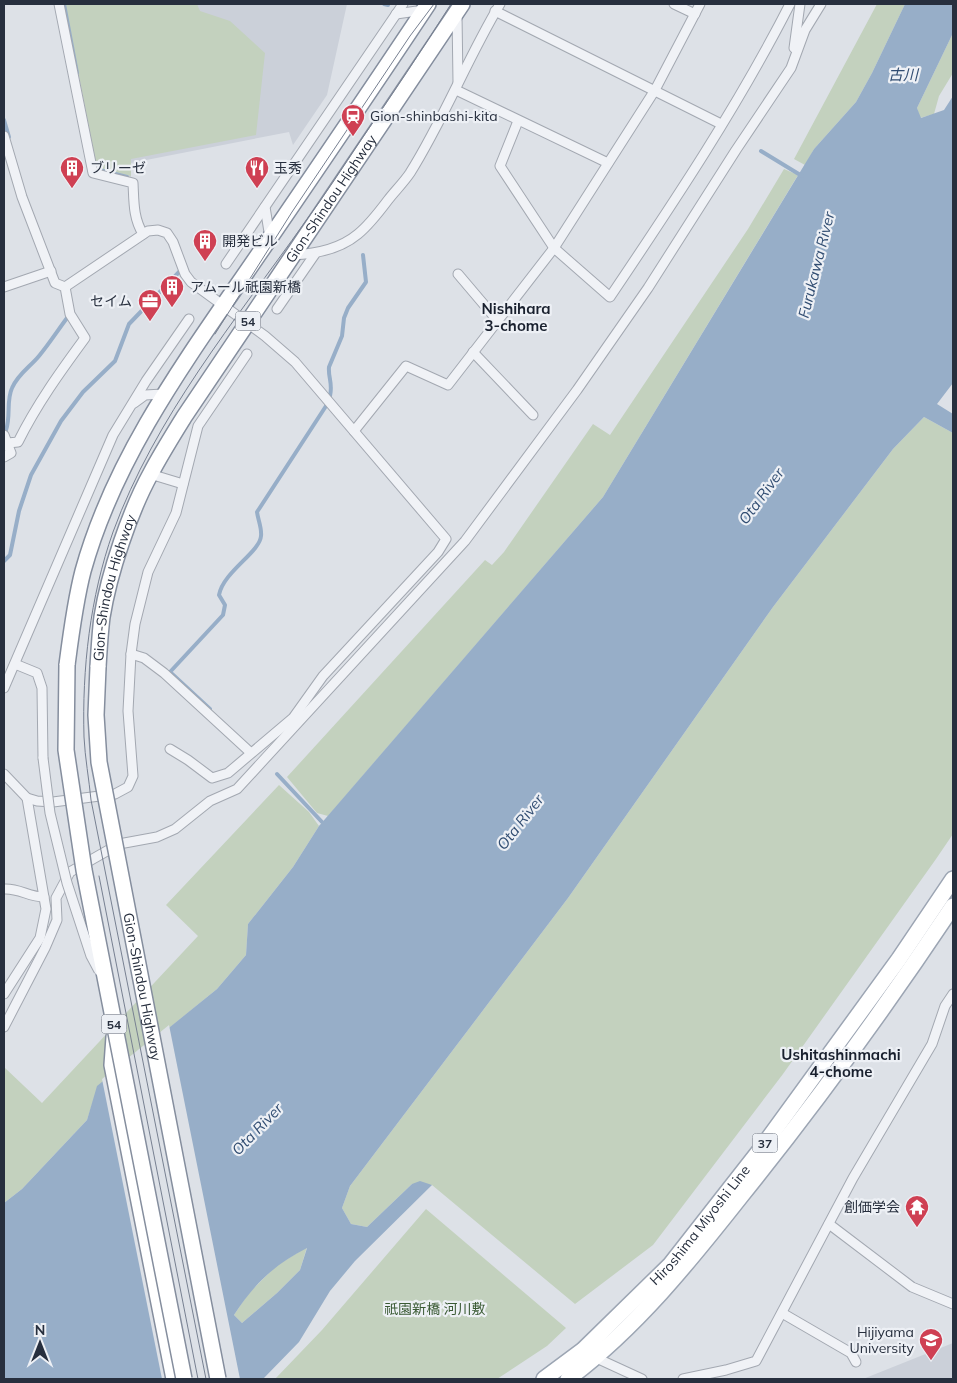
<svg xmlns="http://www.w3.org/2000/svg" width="957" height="1383" font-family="Mulish,'Noto Sans JP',sans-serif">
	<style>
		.built { fill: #cbd0d9 }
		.green { fill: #c3d1be }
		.water { fill: #97aec8; fill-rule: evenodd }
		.pier { fill: #dde1e7 }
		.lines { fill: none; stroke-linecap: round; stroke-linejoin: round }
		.stream { stroke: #97aec8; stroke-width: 4 }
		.minor-casing { stroke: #a3a8b1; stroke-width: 11 }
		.primary-casing { stroke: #9ca5b3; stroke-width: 18 }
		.trunk-casing { stroke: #858e9e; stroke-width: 18 }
		.minor { stroke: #f0f2f6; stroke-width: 9 }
		.primary { stroke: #fff; stroke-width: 15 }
		.trunk { stroke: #fff; stroke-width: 15 }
		.tram { stroke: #778091; stroke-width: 1 }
		.minor-bridge-casing { stroke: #a3a8b1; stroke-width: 11; stroke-linecap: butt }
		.trunk-bridge-casing { stroke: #858e9e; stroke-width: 18; stroke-linecap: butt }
		.minor-bridge { stroke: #f0f2f6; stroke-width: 9 }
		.trunk-bridge { stroke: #fff; stroke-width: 15 }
		.labels { text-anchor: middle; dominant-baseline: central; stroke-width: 4.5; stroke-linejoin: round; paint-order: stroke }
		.shield { fill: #edf0f5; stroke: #626975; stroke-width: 1 }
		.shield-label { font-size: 12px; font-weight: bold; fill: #272f3e }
		.poi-label { font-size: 14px; fill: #272f3e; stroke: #edf0f5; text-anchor: start }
		.street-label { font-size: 14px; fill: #272f3e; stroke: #edf0f5 }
		.park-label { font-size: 14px; fill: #3a5a34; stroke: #edf0f5 }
		.water-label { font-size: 15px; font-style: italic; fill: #314d72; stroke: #edf0f5 }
		.neighbourhood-label { font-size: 15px; font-weight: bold; fill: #19202e; stroke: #edf0f5 }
	</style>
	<rect width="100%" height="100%" fill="#dde1e7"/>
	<!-- built -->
	<g class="built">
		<polygon points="65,4 347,4 327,95 293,145 289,132 131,163 131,177 97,168"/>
		<polygon points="953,1343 953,1379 863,1379"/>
	</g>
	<!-- green -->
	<g class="green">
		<polygon points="65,4 197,4 200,11 230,21 265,53 256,135 131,159 131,176 97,168"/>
		<polygon points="877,4 905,4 872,73 856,102 814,149 805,165 794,159"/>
		<polygon points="953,33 953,73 939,96 934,114 920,118 917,108"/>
		<polygon points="784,169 798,175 603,497 328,816 317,813 287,777 485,560 492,565 504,552 593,424 610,435 748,229"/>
		<polygon points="924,417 953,433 953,834 936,859 783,1074 653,1245 575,1304 432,1185 412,1184 367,1227 351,1224 342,1208 350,1186 568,898 773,607 893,449"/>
		<polygon points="279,785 309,812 319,826 293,867 248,924 246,955 217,989 98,1086 87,1120 22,1189 4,1203 4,1067 42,1103 198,936 166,905"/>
		<polygon points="426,1209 566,1328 547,1346 497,1379 275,1379 322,1330"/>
		<polygon points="307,1247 300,1270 277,1293 242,1323 234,1315 248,1294 276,1266"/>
	</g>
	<!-- water -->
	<path class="water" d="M905 4H953V33L917 108 921 118 944 110 953 96V383L937 404 953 414V433L924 417 893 449 773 607 568 898 350 1186 342 1208 351 1224 367 1227 412 1184 420 1181 432 1185 355 1261 330 1291 299 1342 263 1379H198L199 1377 163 1379H4V1203L22 1189 87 1120 97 1086 217 989 246 955 248 924 293 867 319 826 603 497 814 149 856 102 872 73ZM307 1248 300 1270 277 1293 242 1323 234 1315C253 1285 275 1264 307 1248Z"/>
	<!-- pier -->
	<polygon class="pier" points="169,1025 240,1379 195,1379 170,1375 166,1379 162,1379 102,1079"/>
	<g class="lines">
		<!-- stream -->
		<g class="stream">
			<polyline points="64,4 77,73"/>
			<polyline points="384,4 388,5"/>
			<polyline points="4,120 9,137"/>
			<polyline points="761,151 802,176"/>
			<polyline points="95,165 96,169 127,177"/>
			<path d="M330 396C333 383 328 378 329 367L342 336 344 318 348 308 366 282 363 255"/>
			<path d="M6 430C11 416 6 401 12 388 18 374 30 367 39 356 49 344 58 330 67 318"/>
			<polyline points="4,561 10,555 19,511 31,475 61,421 83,392 115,361 129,324 180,271"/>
			<path d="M210 709 170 672 223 615 225 605 219 595C223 572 260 552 261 536 262 528 258 520 257 512L259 509 326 406"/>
			<polyline points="277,774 322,822"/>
		</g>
		<!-- minor casing -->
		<g class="minor-casing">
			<g id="minor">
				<path d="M59 4 93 173 133 183C134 201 133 218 143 234"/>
				<polyline points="674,4 695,14"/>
				<polyline points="495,11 721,124"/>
				<polyline points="396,14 424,10"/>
				<polyline points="457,15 458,82"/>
				<polyline points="794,48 800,4"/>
				<polyline points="456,90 608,163"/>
				<path d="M518 121 500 166 554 248 610 297C674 202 738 106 790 4"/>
				<path d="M4 136 22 197 55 283 65 287 70 314 85 338C60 372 37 404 18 442L8 443"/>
				<polyline points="265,207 270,238"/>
				<path d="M293 255C315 254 340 249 358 234 369 225 379 212 388 200 395 191 404 182 410 173 444 119 467 59 500 4"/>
				<polyline points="226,264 403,4"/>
				<polyline points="458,274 497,320"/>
				<polyline points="4,287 51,271"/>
				<polyline points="65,287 148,231 158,230 167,233 173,242 185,274 191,282 265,336 295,362 446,539 438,552 323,676 293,718 228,773 212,778 188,760 170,749"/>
				<polyline points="277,309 315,254"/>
				<polyline points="473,352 533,415"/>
				<polyline points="134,403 145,395 163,394"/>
				<polyline points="354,431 406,366 448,385 554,248 655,90 700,4"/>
				<polyline points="4,435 11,453 4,457"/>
				<polyline points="150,474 183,484"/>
				<polyline points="131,654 144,658 164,673 251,753"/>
				<polyline points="15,664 37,673 42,688 43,758"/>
				<polyline points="4,688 113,435 146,381 189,319"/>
				<polyline points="4,774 27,798 37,801 53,802 115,794 128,787 133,776 128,711 131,654 135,624 148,572 176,513 198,426 247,354"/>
				<path d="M4 889C19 888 29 897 44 897"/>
				<polyline points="4,994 40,938 46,909 27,798"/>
				<polyline points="4,1027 45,948 57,920 56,898 70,872 119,844 157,837 175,829 210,801 237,789 465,541 577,390 648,288 736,150 791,68 805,30 821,4"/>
				<polyline points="829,1224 912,1287 953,1304"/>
				<polyline points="782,1313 851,1353 856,1362"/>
				<polyline points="592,1356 642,1379"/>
				<polyline points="683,1379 726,1370 756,1361 853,1178 932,1044 945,1006 953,994"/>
			</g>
		</g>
		<!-- primary casing -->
		<g class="primary-casing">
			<g id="primary">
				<path id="s1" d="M544 1379 583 1350 670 1265 760 1150 899 959 953 879"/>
				<path d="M568 1379C636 1328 689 1262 741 1196 816 1103 887 1005 953 906"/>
			</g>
		</g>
		<!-- trunk casing -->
		<g class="trunk-casing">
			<g id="trunk">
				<path d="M67 665C71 634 75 602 83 571 116 452 192 352 261 251 317 169 373 87 428 4"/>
				<path id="s2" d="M98 667C99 650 100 633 102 617 109 573 130 511 151 473 161 454 173 435 184 417L462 4"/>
				<polyline points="114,1037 112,1065 174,1379"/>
			</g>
		</g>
		<!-- minor -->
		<use href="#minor" class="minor"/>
		<!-- primary -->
		<use href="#primary" class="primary"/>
		<!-- trunk -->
		<use href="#trunk" class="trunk"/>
		<!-- tram -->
		<g class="tram">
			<polyline points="215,334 292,212 410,36 434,4"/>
			<polyline points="99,876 198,1379"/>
			<path d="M206 1379 91 800C89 779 85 758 84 737 82 669 90 597 113 532 155 417 235 321 305 222 325 195 343 167 361 140 392 95 422 50 451 4"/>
		</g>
		<!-- minor-bridge casing -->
		<g class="minor-bridge-casing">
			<polyline id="minor-bridge" points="43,758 50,813 67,883 91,956 99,971"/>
		</g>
		<!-- trunk-bridge casing -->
		<g class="trunk-bridge-casing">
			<g id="trunk-bridge">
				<polyline points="67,665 66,750 84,870 184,1379"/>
				<path id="s3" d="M98 667 96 715 99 762 218 1379"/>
			</g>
		</g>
		<!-- minor-bridge -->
		<use href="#minor-bridge" class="minor-bridge"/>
		<!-- trunk-bridge -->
		<use href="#trunk-bridge" class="trunk-bridge"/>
	</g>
	<!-- icons -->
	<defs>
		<g id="station-pin" transform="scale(1.25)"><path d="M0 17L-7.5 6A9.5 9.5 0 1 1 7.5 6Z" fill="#cf4053" stroke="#edf0f5"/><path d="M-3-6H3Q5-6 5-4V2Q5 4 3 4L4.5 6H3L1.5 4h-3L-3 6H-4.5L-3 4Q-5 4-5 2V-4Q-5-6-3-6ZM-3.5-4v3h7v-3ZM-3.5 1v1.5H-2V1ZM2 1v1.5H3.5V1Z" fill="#fff"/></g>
		<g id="building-pin" transform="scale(1.25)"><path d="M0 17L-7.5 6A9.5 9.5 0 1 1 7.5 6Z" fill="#cf4053" stroke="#edf0f5"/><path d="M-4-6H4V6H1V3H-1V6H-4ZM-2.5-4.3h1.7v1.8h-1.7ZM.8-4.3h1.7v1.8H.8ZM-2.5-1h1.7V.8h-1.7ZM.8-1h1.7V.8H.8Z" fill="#fff"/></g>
		<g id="restaurant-pin" transform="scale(1.25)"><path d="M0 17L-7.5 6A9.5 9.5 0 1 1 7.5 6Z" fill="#cf4053" stroke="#edf0f5"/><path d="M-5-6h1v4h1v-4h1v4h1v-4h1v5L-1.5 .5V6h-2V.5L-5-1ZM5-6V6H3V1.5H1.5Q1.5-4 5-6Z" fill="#fff"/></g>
		<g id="office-pin" transform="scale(1.25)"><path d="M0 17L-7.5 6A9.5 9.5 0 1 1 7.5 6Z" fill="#cf4053" stroke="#edf0f5"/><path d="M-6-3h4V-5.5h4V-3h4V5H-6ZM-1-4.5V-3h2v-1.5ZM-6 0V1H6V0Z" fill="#fff"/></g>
		<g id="temple-pin" transform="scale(1.25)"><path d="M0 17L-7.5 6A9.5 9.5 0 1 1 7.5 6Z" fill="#cf4053" stroke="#edf0f5"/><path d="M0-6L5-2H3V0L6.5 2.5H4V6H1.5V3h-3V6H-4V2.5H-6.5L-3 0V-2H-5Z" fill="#fff"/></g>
		<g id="university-pin" transform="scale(1.25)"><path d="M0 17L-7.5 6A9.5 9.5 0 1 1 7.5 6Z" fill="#cf4053" stroke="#edf0f5"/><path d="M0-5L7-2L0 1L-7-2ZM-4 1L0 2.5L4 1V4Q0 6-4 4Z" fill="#fff"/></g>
	</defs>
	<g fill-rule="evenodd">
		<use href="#station-pin" x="353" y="116"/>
		<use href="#building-pin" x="72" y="168"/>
		<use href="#restaurant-pin" x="257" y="168"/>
		<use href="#building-pin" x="205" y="241"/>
		<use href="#building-pin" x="172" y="287"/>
		<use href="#office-pin" x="150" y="301"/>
		<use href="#temple-pin" x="917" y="1207"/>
		<use href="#university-pin" x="931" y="1340"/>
	</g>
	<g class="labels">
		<!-- shield labels -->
		<g class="shield">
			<rect x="235.5" y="311.5" width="25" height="19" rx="4"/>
			<rect x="101.5" y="1014.5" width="25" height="19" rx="4"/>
			<rect x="752.5" y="1133.5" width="25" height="19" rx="4"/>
		</g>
		<g class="shield-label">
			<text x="248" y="321">54</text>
			<text x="114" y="1024">54</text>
			<text x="765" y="1143">37</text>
		</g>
		<!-- poi labels -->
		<g class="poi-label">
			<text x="370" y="116">Gion-shinbashi-kita</text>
			<text x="90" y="168">ブリーゼ</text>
			<text x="274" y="168">玉秀</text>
			<text x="222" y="241">開発ビル</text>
			<text x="190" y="287">アムール祇園新橋</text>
			<text x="132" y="301" text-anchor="end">セイム</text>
			<text x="900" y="1207" text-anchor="end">創価学会</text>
			<text x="914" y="1332" text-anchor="end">Hijiyama<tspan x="914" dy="16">University</tspan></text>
		</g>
		<!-- street labels -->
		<g class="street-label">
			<text stroke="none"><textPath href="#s2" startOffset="531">Gion-Shindou Highway</textPath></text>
			<text stroke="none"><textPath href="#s2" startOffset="81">Gion-Shindou Highway</textPath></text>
			<text stroke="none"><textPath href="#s3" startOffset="324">Gion-Shindou Highway</textPath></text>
			<text stroke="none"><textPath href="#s1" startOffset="220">Hiroshima Miyoshi Line</textPath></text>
		</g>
		<!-- park labels -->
		<g class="park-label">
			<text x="435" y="1309">祇園新橋 河川敷</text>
		</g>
		<!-- water labels -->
		<g class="water-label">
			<text x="903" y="74">古川</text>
			<text transform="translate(816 265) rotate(-76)">Furukawa River</text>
			<text transform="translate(761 496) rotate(-54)">Ota River</text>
			<text transform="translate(520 822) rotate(-52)">Ota River</text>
			<text transform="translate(257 1129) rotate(-46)">Ota River</text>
		</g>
		<!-- neighbourhood labels -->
		<g class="neighbourhood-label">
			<text x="516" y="308">Nishihara<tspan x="516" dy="17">3-chome</tspan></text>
			<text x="841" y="1054">Ushitashinmachi<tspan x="841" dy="17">4-chome</tspan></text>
		</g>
	</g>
	<!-- border -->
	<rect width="957" height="1383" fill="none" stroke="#272f3e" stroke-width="10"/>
	<!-- north arrow -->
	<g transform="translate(40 1343)" stroke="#edf0f5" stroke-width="4" paint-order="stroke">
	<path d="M0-4L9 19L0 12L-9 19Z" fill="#272f3e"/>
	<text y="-8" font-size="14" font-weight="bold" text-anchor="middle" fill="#272f3e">N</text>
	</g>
</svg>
